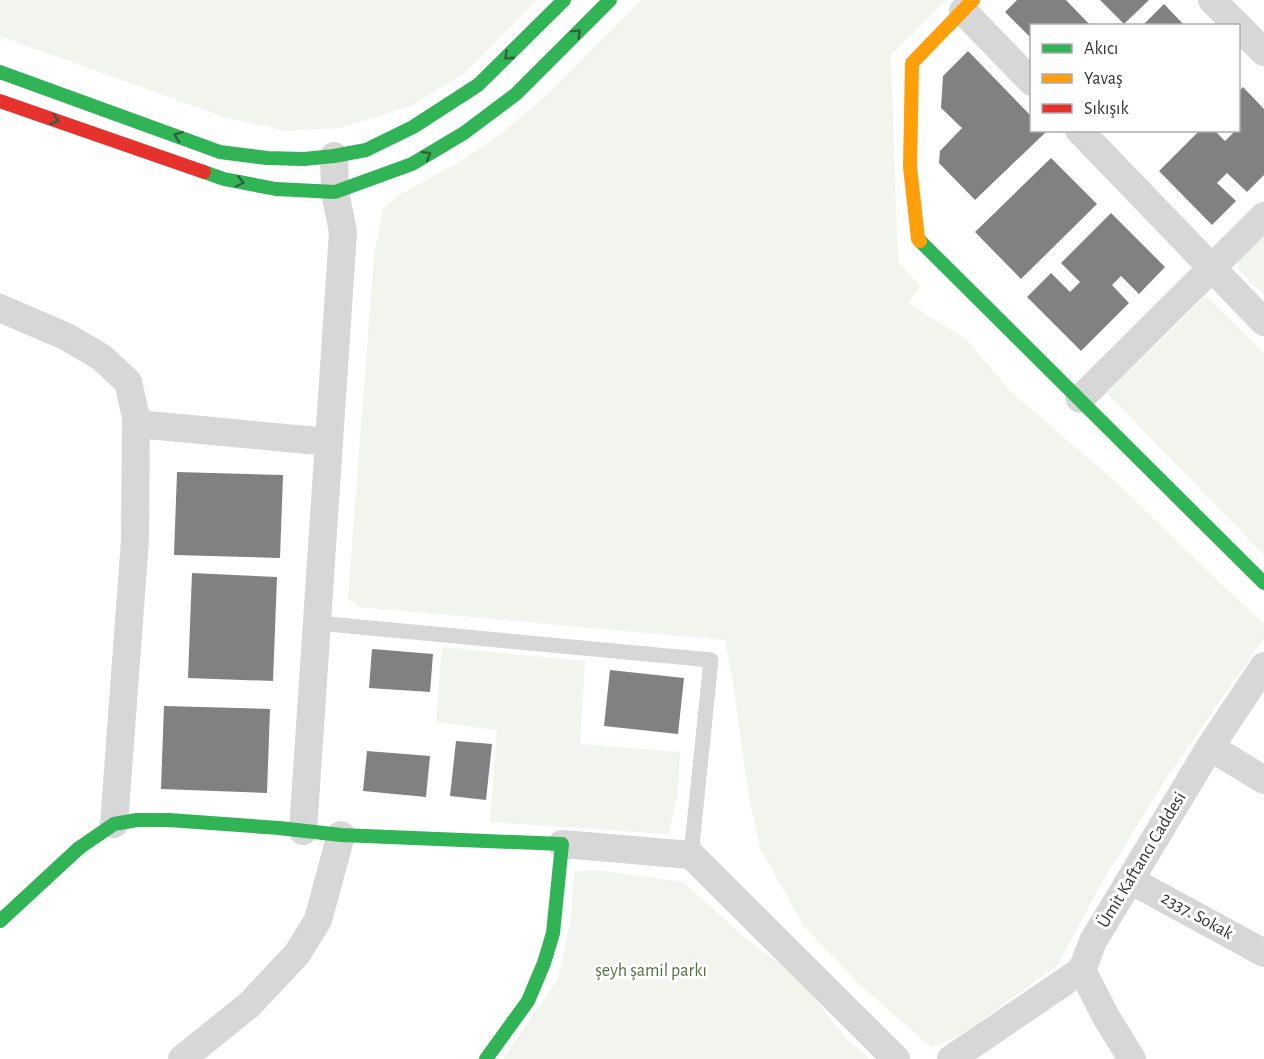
<svg xmlns="http://www.w3.org/2000/svg" width="1264" height="1059" font-family="'Alegreya Sans',sans-serif">
	<style>
		.green { fill: #f1f5ed }
		.building { fill: #818181 }
		.lines { fill: none; stroke-linecap: round; stroke-linejoin: round }
		.lane { stroke: #d7d7d7; stroke-width: 15 }
		.street { stroke: #d7d7d7; stroke-width: 28 }
		.fast { stroke: #30b455; stroke-width: 14 }
		.slow { stroke: #ff9f0a; stroke-width: 14 }
		.jam { stroke: #e5322d; stroke-width: 14 }
		.oneway { stroke: #32603f }
		.labels { text-anchor: middle; dominant-baseline: central; stroke-width: 6; stroke-linejoin: round; paint-order: stroke }
		.street-label { font-size: 18px; fill: #333; stroke: #fff }
		.park-label { font-size: 18px; fill: #56703f; stroke: #fff }
	</style>
	<rect width="100%" height="100%" fill="#fff"/>
	<!-- green -->
	<g class="green">
		<polygon points="0,0 537,0 465,73 411,106 340,128 286,131 224,117 0,36"/>
		<polygon points="641,0 946,0 891,55 898,262 920,286 908,303 967,340 1011,392 1116,482 1222,585 1264,624 1264,638 1165,780 1098,889 1058,965 965,1032 932,1048 860,985 804,926 760,848 749,798 734,689 725,640 359,607 348,599 374,255 383,209 397,196 461,161 503,132 548,94"/>
		<polygon points="1264,236 1264,295 1237,268 1239,260"/>
		<polygon points="1206,296 1264,353 1264,555 1107,393"/>
		<polygon points="442,647 585,661 580,744 680,752 678,792 669,834 490,822 497,730 436,722"/>
		<polygon points="596,870 683,882 741,934 804,983 830,1019 848,1040 863,1052 869,1059 503,1059 558,979 571,919 574,871"/>
	</g>
	<!-- building -->
	<g class="building">
		<polygon points="1017,0 1066,0 1091,26 1032,26 1032,39 1005,12"/>
		<polygon points="1100,0 1149,0 1124,24"/>
		<polygon points="1164,4 1185,26 1142,26"/>
		<polygon points="968,51 1032,117 1032,130 1046,132 975,200 939,163 940,151 962,128 941,108 943,76"/>
		<polygon points="1243,87 1264,109 1264,175 1247,192 1227,173 1217,183 1236,201 1212,225 1159,171 1200,130 1214,130 1225,141 1234,132 1233,130 1238,130 1238,92"/>
		<polygon points="1051,158 1097,204 1021,279 975,232"/>
		<polygon points="1111,213 1165,267 1139,294 1121,276 1112,285 1129,303 1081,351 1027,297 1051,273 1070,292 1080,282 1061,263"/>
		<polygon points="177,472 283,475 280,558 174,555"/>
		<polygon points="192,573 277,577 273,681 188,678"/>
		<polygon points="372,649 433,654 430,692 369,688"/>
		<polygon points="610,670 684,678 678,734 604,726"/>
		<polygon points="164,706 270,709 267,793 161,789"/>
		<polygon points="456,741 492,744 486,800 450,796"/>
		<polygon points="367,751 430,756 426,797 363,791"/>
	</g>
	<g class="lines">
		<!-- lane -->
		<polyline class="lane" points="317,623 711,660 691,855"/>
		<!-- street -->
		<g class="street">
			<polyline points="1212,0 1238,26"/>
			<polyline points="963,11 1032,82"/>
			<polyline points="1238,26 1264,52"/>
			<polyline points="1079,130 1264,322"/>
			<polyline points="0,308 67,337 101,357 128,382 136,417 135,540 114,824"/>
			<polyline points="1080,399 1264,216"/>
			<polyline points="137,424 329,442"/>
			<polyline points="1210,747 1264,780"/>
			<polyline points="303,831 343,232 335,192 334,156"/>
			<polyline points="562,844 691,855 896,1059"/>
			<polyline points="1130,880 1264,953"/>
			<polyline points="182,1059 249,1005 297,954 318,920 341,835"/>
			<polyline points="951,1059 1082,970"/>
			<polyline points="1132,1059 1106,1017 1082,970 1093,941 1130,880 1210,747 1264,666"/>
		</g>
		<!-- fast -->
		<g class="fast">
			<polyline points="0,72 220,152 267,158 304,159 334,156 366,150 413,127 478,85 564,0"/>
			<polyline points="204,172 224,179 276,189 335,192 412,164 464,133 516,94 610,0"/>
			<polyline points="920,241 1264,583"/>
			<polyline points="0,921 79,848 114,824 137,820 169,820 279,828 341,835 562,844 553,933 544,963 528,1001 486,1059"/>
		</g>
		<!-- slow -->
		<polyline class="slow" points="920,241 918,239 910,167 912,63 973,0"/>
		<!-- jam -->
		<polyline class="jam" points="0,101 204,172"/>
	</g>
	<!-- one-way arrows -->
	<defs><path id="oneway-chevron" d="M-2-3.5L2.5 0L-2 3.5" fill="none" stroke-width="1.6" stroke-linecap="round" stroke-linejoin="round" transform="scale(1.5)"/></defs>
	<g class="oneway">
		<use href="#oneway-chevron" transform="translate(577 33) rotate(-45)"/>
		<use href="#oneway-chevron" transform="translate(508 56) rotate(136)"/>
		<use href="#oneway-chevron" transform="translate(55 120) rotate(19)"/>
		<use href="#oneway-chevron" transform="translate(178 136) rotate(-160)"/>
		<use href="#oneway-chevron" transform="translate(427 155) rotate(-30)"/>
		<use href="#oneway-chevron" transform="translate(240 182) rotate(12)"/>
	</g>
	<g class="labels">
		<!-- street labels -->
		<g class="street-label">
			<text transform="translate(1142 860) rotate(-59)">Ümit Kaftancı Caddesi</text>
			<text transform="translate(1197 916) rotate(29)">2337. Sokak</text>
		</g>
		<!-- park labels -->
		<g class="park-label">
			<text x="651" y="971">şeyh şamil parkı</text>
		</g>
	</g>
	<!-- legend -->
	<rect x="1030" y="24" width="210" height="108" fill="#ffffff" stroke="#adadad" stroke-width="1.5"/>
	<rect x="1042" y="44" width="30" height="9" fill="#30b455" stroke="#adadad" stroke-width="1.5"/>
	<text x="1084" y="54" font-size="18" fill="#333333">Akıcı</text>
	<rect x="1042" y="74" width="30" height="9" fill="#ff9f0a" stroke="#adadad" stroke-width="1.5"/>
	<text x="1084" y="84" font-size="18" fill="#333333">Yavaş</text>
	<rect x="1042" y="104" width="30" height="9" fill="#e5322d" stroke="#adadad" stroke-width="1.5"/>
	<text x="1084" y="114" font-size="18" fill="#333333">Sıkışık</text>
</svg>
